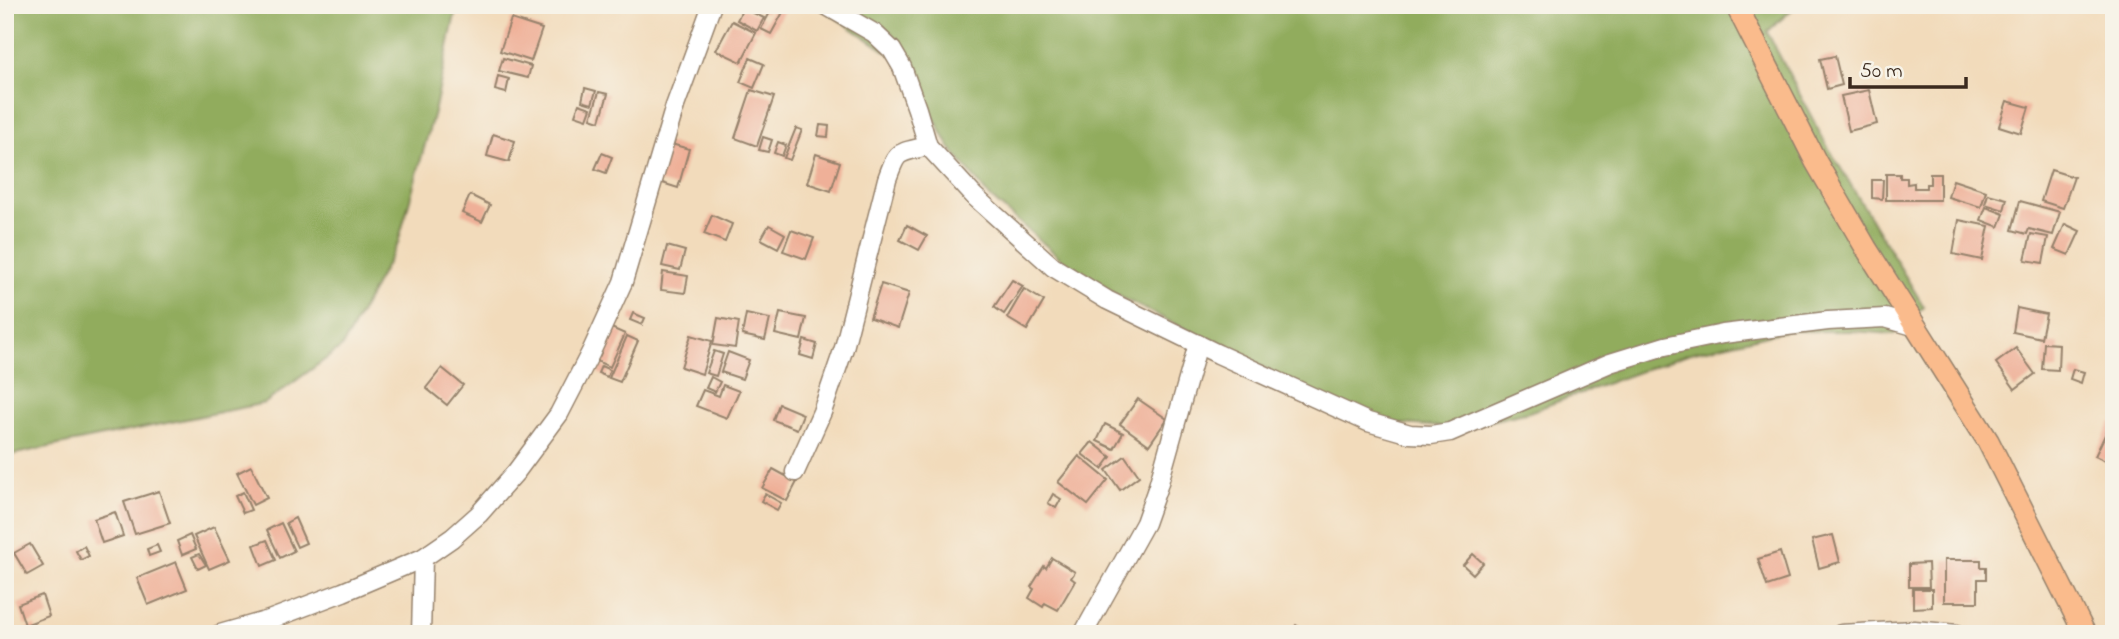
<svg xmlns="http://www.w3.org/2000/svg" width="2119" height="639" font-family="'Indie Flower',sans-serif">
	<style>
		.forest { fill: #91ac5d; stroke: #666b3e; stroke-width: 2 }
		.building { fill: #efb098 }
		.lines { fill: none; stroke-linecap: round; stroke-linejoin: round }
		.minor-casing { stroke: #96826c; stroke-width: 21 }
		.major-casing { stroke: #96826c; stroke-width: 24 }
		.minor { stroke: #fff; stroke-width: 18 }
		.major { stroke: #fabb8c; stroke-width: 21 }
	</style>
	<rect width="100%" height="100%" fill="#f7f3e8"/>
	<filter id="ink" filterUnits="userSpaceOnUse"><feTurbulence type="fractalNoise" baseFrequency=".0143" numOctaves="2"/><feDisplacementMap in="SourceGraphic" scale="14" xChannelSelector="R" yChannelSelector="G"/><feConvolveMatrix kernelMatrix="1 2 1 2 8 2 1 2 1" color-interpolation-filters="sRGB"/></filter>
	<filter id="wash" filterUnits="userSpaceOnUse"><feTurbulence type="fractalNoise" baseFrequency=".00686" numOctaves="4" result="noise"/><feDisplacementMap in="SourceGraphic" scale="28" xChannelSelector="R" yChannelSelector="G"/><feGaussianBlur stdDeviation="1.57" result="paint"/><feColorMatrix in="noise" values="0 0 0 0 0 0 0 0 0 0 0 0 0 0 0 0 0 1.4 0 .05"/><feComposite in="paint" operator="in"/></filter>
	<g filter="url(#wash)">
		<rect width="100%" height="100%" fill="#f2dbbb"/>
		<!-- forest -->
		<g class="forest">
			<polygon points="5,5 457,5 435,108 398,243 342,347 265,403 5,456"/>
			<polygon points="817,5 1797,5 1767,32 1822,137 1924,307 1894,334 1853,331 1785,331 1690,353 1529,412 1459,428 1373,422 1112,293 1066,263 989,196 949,146 905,64"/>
		</g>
		<g id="blocks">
			<!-- building -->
			<g class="building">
				<polygon points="750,5 770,5 766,13"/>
				<polygon points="774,5 787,5 771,34 761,29"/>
				<polygon points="743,8 764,18 757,31 737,20"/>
				<polygon points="511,19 542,29 531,61 500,51"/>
				<polygon points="732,21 756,33 741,62 716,50"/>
				<polygon points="1835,56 1842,85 1827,89 1820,59"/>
				<polygon points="503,58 531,66 528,78 499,71"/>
				<polygon points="750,58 764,64 754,88 740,82"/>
				<polygon points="498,76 509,79 506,93 495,90"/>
				<polygon points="585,88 596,91 592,104 582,101"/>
				<polygon points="751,90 774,97 757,146 735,138"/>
				<polygon points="1869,90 1877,124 1849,131 1841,96"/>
				<polygon points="599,92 608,94 600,121 591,118"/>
				<polygon points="2007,101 2029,107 2021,133 1999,126"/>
				<polygon points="579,104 591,108 587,119 575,115"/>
				<polygon points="820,125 829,126 828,137 818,136"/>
				<polygon points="796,128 802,130 790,160 784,158"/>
				<polygon points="493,134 515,141 509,162 487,156"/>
				<polygon points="763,137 772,140 768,152 759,150"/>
				<polygon points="664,142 689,149 678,188 653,180"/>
				<polygon points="778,142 786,145 782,156 774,153"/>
				<polygon points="602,153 612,157 606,173 595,169"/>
				<polygon points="816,154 840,162 831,191 807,183"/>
				<polygon points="2051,170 2074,177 2063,208 2041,201"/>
				<polygon points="1886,174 1900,174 1900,178 1907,178 1907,184 1914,183 1914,188 1926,188 1926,184 1930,184 1930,174 1940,174 1940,200 1886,200"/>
				<polygon points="1872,180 1883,180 1882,199 1872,198"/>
				<polygon points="1953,180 1986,191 1981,207 1948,197"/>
				<polygon points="1988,194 2007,199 2004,210 1985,204"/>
				<polygon points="470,195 490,205 482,222 462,213"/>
				<polygon points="2020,201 2060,212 2053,235 2029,229 2027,234 2012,230"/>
				<polygon points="1986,207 2004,214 1999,227 1981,220"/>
				<polygon points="712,215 732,224 725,242 704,234"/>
				<polygon points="1959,220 1989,226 1982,260 1953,254"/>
				<polygon points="2065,224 2080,231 2069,255 2054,249"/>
				<polygon points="769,225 785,234 778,248 761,239"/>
				<polygon points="907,225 927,236 919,250 900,240"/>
				<polygon points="791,230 814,238 806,259 783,251"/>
				<polygon points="2031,234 2048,237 2043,263 2025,260"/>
				<polygon points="667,246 685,251 680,270 662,266"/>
				<polygon points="663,272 688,276 685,293 661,290"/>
				<polygon points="1012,280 1023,286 1004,314 994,307"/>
				<polygon points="881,284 909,293 898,328 870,318"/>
				<polygon points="1024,289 1044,301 1027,330 1007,318"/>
				<polygon points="2017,308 2046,314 2041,338 2013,332"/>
				<polygon points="633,313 645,318 642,325 630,320"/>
				<polygon points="780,313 806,318 801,340 775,334"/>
				<polygon points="746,314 770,319 765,340 742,335"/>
				<polygon points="718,318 739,322 735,348 713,345"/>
				<polygon points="609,327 625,334 610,367 594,360"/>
				<polygon points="691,335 712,341 702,374 681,367"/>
				<polygon points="627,336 638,341 620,382 609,378"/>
				<polygon points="804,340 817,344 813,359 800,355"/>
				<polygon points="2044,343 2059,344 2058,370 2042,369"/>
				<polygon points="2016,348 2035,374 2015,389 1996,363"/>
				<polygon points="714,351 723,354 716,376 706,373"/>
				<polygon points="728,352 749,360 742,379 721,372"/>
				<polygon points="601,366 610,370 607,377 598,373"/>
				<polygon points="442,368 463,385 447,405 426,388"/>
				<polygon points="2073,369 2084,372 2081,383 2070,379"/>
				<polygon points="711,377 720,382 715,392 706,388"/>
				<polygon points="723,385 739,391 727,418 696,406 703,390 719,396"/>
				<polygon points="1138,399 1167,419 1149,445 1120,424"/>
				<polygon points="779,404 803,414 797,429 773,420"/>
				<polygon points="2111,422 2114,423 2114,465 2095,456"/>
				<polygon points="1105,424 1123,433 1114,449 1097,441"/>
				<polygon points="1092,442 1111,457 1102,469 1082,454"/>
				<polygon points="1079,456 1108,480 1088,505 1058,482"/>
				<polygon points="1125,456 1139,476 1120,490 1106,470"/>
				<polygon points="251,466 267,498 253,505 237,473"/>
				<polygon points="773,469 797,482 787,501 762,488"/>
				<polygon points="159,491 170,523 135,534 124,502"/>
				<polygon points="243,492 251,510 243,513 235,496"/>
				<polygon points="765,494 781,503 777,510 761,501"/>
				<polygon points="1053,494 1061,499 1056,508 1048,503"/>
				<polygon points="115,512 123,536 102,543 94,519"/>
				<polygon points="295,518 306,543 297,547 286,523"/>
				<polygon points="281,523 294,551 280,558 267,530"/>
				<polygon points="214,527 230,560 209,569 194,536"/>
				<polygon points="190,535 196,549 182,555 177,541"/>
				<polygon points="1833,535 1840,562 1819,568 1812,540"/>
				<polygon points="267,540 276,560 262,566 254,545"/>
				<polygon points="30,544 43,566 27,575 14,553"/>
				<polygon points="157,545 160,552 149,556 147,549"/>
				<polygon points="84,546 89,556 81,560 76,551"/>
				<polygon points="1780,552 1788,579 1767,586 1758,559"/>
				<polygon points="199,554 206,565 198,569 192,557"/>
				<polygon points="1473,554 1483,563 1473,574 1463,565"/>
				<polygon points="1052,558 1075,572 1071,578 1075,581 1058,610 1045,603 1043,607 1029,598 1034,589 1031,587 1044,566 1046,568"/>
				<polygon points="1944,560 1981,560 1981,567 1986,567 1986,579 1978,579 1978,602 1944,602"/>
				<polygon points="176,562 187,589 148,605 137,578"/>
				<polygon points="1928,563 1929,587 1909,587 1909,564"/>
				<polygon points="1913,589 1932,589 1932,607 1913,608"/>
				<polygon points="42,595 49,616 25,625 18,604"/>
				<polygon points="34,625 38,634 18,634"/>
				<polygon points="1296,625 1310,634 1290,634"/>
			</g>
		</g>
	</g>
	<g filter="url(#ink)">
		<use href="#blocks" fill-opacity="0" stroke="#96826c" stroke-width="2"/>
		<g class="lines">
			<!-- minor casing -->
			<g class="minor-casing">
				<g id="minor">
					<polyline points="825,5 874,33 892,50 902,67 917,109 928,146 975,197 1053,267 1107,300 1218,354 1368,422 1410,434 1431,435 1450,432 1610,363 1665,346 1723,334 1828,321 1885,318 1917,327"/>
					<path d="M795 472 822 412 844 348 887 179C898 149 897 154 928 146"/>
					<polyline points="220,634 269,620 343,592 423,558 452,538 479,514 516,472 559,414 591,352 623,282 675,106 712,5"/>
					<polyline points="421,634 423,558"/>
					<polyline points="1083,634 1145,523 1158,486 1198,344"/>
					<polyline points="1841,634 1914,630 1957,634"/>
				</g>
			</g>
			<!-- major casing -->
			<g class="major-casing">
				<polyline id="major" points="1736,5 1816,162 1866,248 1988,441 2085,634"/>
			</g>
			<!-- minor -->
			<use href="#minor" class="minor"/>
			<!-- major -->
			<use href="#major" class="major"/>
		</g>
	</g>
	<!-- margin -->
	<rect width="2119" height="639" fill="none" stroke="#f7f3e8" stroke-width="28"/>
	<!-- scale -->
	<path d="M1850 77v10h116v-10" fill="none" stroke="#3b2a1e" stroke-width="3.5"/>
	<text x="1860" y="77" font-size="21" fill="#3b2a1e" stroke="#f7f3e8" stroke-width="5" paint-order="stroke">50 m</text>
</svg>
